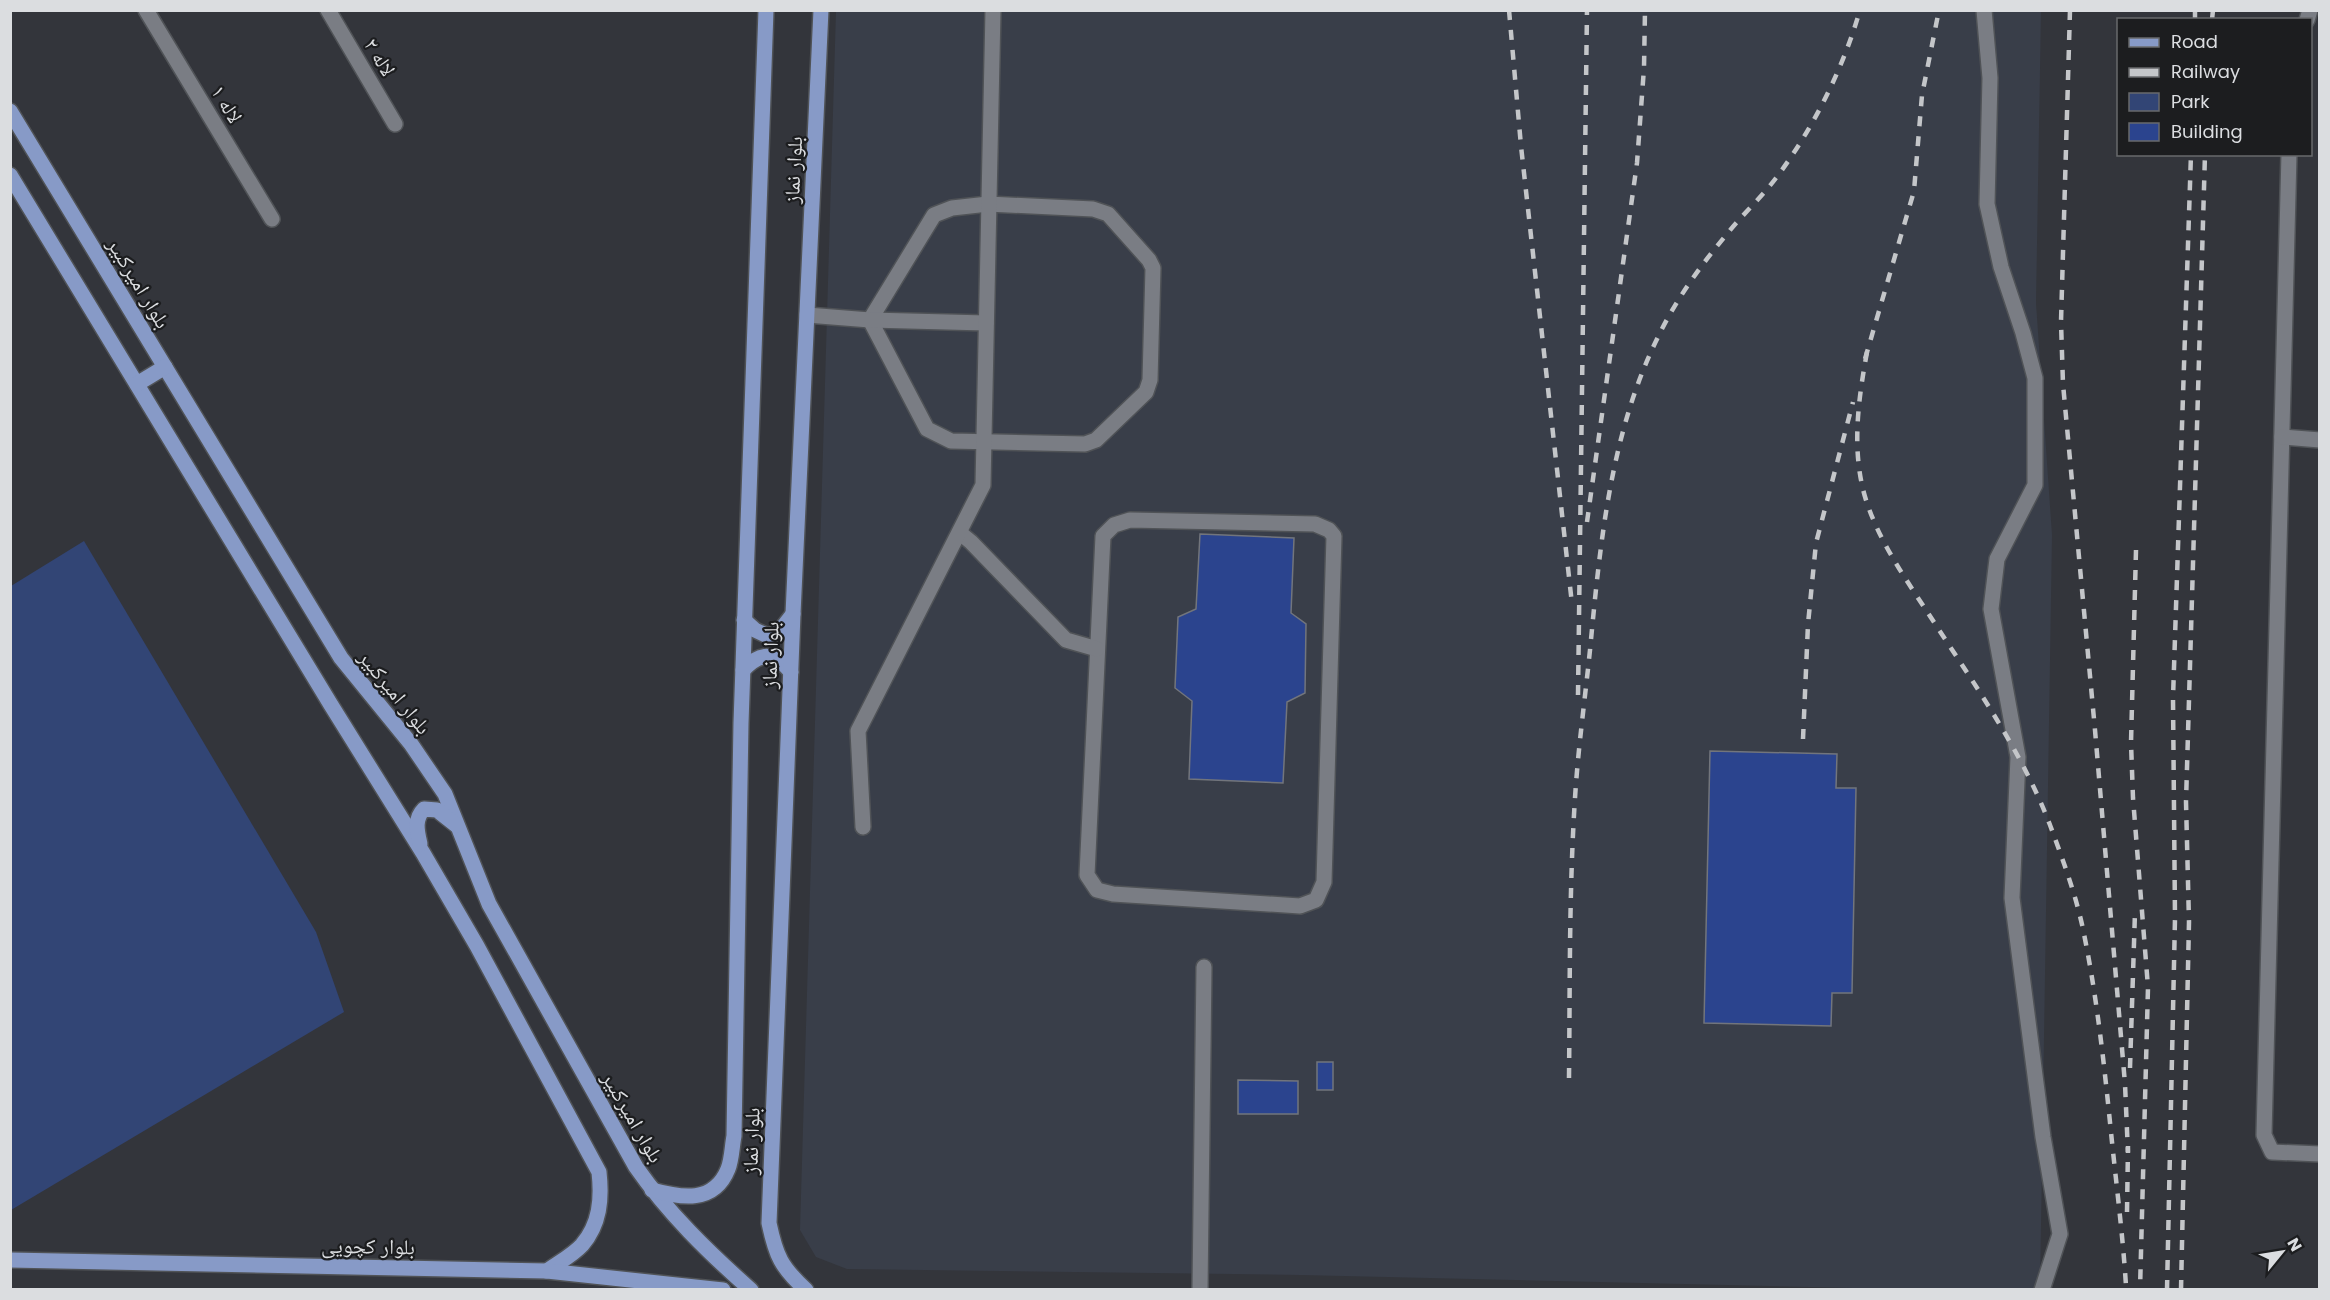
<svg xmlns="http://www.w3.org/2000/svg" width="2330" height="1300" font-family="Poppins,'Noto Naskh Arabic',sans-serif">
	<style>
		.built { fill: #393e49 }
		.green { fill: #324575 }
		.building { fill: #2b448e; stroke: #72757c; stroke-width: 1.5 }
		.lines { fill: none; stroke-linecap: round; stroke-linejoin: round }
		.minor-casing { stroke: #505357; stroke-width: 18 }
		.major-casing { stroke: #505357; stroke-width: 18 }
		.minor { stroke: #7a7d84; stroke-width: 15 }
		.major { stroke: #879ac7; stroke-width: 15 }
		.rail { stroke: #c4c6c9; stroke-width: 4.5; stroke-dasharray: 10 10; stroke-linecap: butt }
		.labels { text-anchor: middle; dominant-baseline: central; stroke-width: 4.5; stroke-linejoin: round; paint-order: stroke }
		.street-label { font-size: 21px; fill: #dbdde0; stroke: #1c1d1f }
	</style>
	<rect width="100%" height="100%" fill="#33353b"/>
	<!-- built -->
	<polygon class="built" points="836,11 2041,11 2036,303 2052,535 2040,1289 1895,1289 1301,1275 847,1269 816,1257 800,1230"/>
	<!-- green -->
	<polygon class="green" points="84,541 316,932 344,1012 11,1210 11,586"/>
	<!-- building -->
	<g class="building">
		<polygon points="1200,534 1294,538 1291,613 1306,624 1305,693 1287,702 1283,783 1189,779 1192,701 1175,688 1178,617 1196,609"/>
		<polygon points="1710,751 1837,754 1836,788 1856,788 1852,993 1832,993 1831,1026 1704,1023"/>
		<rect x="1317" y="1062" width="16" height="28"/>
		<polygon points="1238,1080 1298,1081 1298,1114 1238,1114"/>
	</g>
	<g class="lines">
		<!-- minor casing -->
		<g class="minor-casing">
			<g id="minor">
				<polyline points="146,10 272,219"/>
				<polyline points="328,10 395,124"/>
				<polyline points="1984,10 1990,78 1987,204 2001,267 2023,333 2035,378 2035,485 1997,559 1991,609 2018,757 2012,898 2043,1137 2060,1234 2042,1290"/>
				<polyline points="2307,20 2310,10"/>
				<polyline points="2289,154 2264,1135 2272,1152 2320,1154"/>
				<polygon points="988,204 1093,209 1108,214 1149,260 1153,268 1150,380 1146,392 1096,440 1085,444 951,441 927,429 870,320 934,215 952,208"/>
				<polyline points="807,315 870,320 986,323"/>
				<polyline points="2282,437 2320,440"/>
				<polygon points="1130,520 1315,524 1329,530 1334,536 1324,882 1316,900 1300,906 1113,894 1097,890 1087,875 1103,536 1114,525"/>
				<polyline points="960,533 971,542 1066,640 1097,649"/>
				<polyline points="863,827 858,731 983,485 993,10"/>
				<polyline points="1200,1290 1204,967"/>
			</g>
		</g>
		<!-- major casing -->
		<g class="major-casing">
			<g id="major">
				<path d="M10 111 341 658 411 744 445 794 489 904 636 1167C668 1213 708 1252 751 1290"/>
				<path d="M10 175 331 705 423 853 477 946 599 1172C602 1199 600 1224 582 1245 573 1255 558 1263 547 1271"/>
				<polyline points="137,384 165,367"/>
				<polyline points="744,620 755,630 768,636 779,632 793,614"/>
				<path d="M743 670C761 651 774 652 791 672"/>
				<path d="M420 844C417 831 414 819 424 809L437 810 456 825"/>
				<path d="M652 1190C681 1198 714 1204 728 1169 732 1159 732 1146 734 1136L741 723 766 10"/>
				<polyline points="10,1260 547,1271 723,1290"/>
				<path d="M806 1290C781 1267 776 1256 769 1223L793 614 821 10"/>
			</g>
		</g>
		<!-- minor -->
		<use href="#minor" class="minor"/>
		<!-- major -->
		<use href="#major" class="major"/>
		<!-- rail -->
		<g class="rail">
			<polyline points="1509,10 1521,146 1572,604"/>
			<polyline points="2070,10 2061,322 2063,384 2095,730 2125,1084 2128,1153"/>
			<polyline points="2195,20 2195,10"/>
			<polyline points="2212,20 2213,10"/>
			<path d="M1867 352C1858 401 1851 452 1866 500 1879 541 1905 578 1928 613 1972 681 2021 749 2050 825 2063 860 2077 898 2084 934 2098 1003 2105 1073 2112 1142 2117 1190 2123 1238 2126 1286"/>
			<polyline points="1865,359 1914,191 1922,95 1939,10"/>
			<polyline points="1587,522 1637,163 1644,68 1645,10"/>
			<polyline points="2136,550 2131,743 2133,798 2148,987 2140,1290"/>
			<polyline points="1578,695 1587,10"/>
			<polyline points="1803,739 1808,624 1816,543 1853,402"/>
			<polyline points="2130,1068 2135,912"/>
			<path d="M1569 1078C1570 985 1569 891 1575 798 1578 749 1585 699 1590 650 1600 545 1610 435 1657 339 1675 301 1700 266 1727 234 1742 215 1761 198 1776 178 1813 129 1843 69 1860 10"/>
			<polyline points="2127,1212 2128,1146"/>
			<polyline points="2167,1290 2175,918 2173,698 2191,154"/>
			<polyline points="2181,1290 2189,922 2186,802 2205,154"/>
		</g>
	</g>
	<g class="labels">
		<!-- street labels -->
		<g class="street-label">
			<text transform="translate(380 57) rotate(59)">لاله ۲</text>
			<text transform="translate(227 104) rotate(59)">لاله ۱</text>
			<text transform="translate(793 170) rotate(-87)">بلوار نماز</text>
			<text transform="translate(139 283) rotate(59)">بلوار امیرکبیر</text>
			<text transform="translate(770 655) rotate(-88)">بلوار نماز</text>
			<text transform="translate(395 692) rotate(51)">بلوار امیرکبیر</text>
			<text transform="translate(633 1117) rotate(60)">بلوار امیرکبیر</text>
			<text transform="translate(751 1141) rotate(-88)">بلوار نماز</text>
			<text transform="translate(368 1246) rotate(1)">بلوار کچویی</text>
		</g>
	</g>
	<!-- border -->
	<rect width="2330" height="1300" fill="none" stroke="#dbdde0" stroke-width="24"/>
	<!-- legend -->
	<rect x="2117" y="18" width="195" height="138" fill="#1c1d1f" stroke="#686a6c" stroke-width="1.5"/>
	<rect x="2129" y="38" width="30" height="9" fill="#879ac7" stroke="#686a6c" stroke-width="1.5"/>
	<text x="2171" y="48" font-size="18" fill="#dbdde0">Road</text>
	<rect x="2129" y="68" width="30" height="9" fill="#c4c6c9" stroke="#686a6c" stroke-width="1.5"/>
	<text x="2171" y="78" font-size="18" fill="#dbdde0">Railway</text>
	<rect x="2129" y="93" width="30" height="18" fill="#324575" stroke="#686a6c" stroke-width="1.5"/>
	<text x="2171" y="108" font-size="18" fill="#dbdde0">Park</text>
	<rect x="2129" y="123" width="30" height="18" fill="#2b448e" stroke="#686a6c" stroke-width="1.5"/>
	<text x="2171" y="138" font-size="18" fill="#dbdde0">Building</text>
	<!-- north arrow -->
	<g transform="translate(2282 1252) rotate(60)" stroke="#1c1d1f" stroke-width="4.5" paint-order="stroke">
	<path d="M0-4.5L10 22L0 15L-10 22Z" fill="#dbdde0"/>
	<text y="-9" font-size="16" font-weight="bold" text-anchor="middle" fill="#dbdde0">N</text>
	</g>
</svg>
